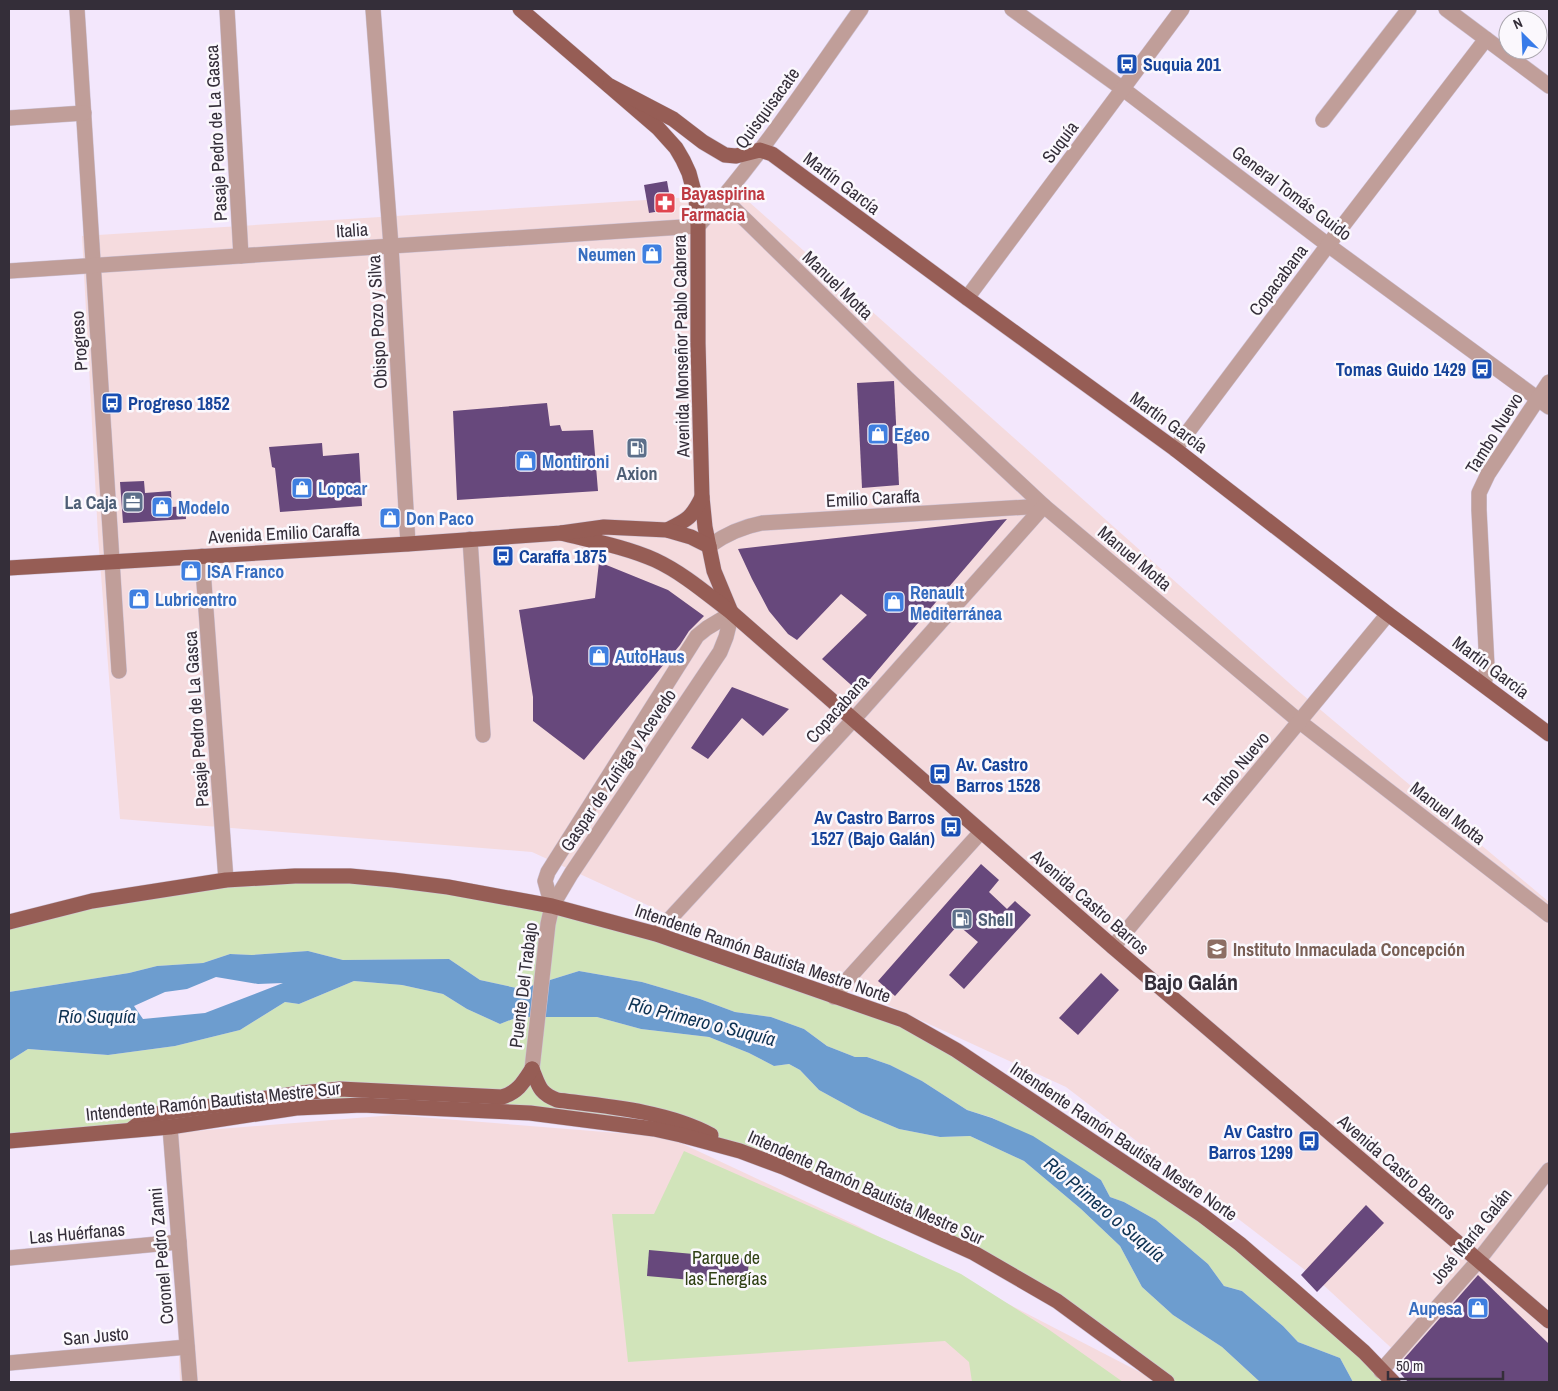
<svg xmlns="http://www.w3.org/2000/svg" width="1558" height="1391" font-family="'Archivo Narrow',sans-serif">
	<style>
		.industrial { fill: #f5dbde }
		.green { fill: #d1e4ba }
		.water { fill: #6d9dcf; fill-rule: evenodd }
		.building { fill: #67487c }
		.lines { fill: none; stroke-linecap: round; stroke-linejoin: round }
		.minor-casing { stroke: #cdc2d5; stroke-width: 16 }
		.major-casing { stroke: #cdc2d5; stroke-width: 16 }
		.minor { stroke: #c09e99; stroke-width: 15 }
		.major { stroke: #965d55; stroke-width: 15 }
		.labels { text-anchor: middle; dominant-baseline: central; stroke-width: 5; stroke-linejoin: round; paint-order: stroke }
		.transit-label { font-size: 18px; font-weight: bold; fill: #164399; stroke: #fbf8fd; text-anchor: start }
		.street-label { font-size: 18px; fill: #342e39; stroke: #fbf8fd }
		.health-label { font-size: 18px; font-weight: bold; fill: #be3a42; stroke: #fbf8fd; text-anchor: start }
		.shop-label { font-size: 18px; font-weight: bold; fill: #366cbe; stroke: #fbf8fd; text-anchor: start }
		.service-label { font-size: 18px; font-weight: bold; fill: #4e5e75; stroke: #fbf8fd }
		.education-label { font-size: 18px; font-weight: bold; fill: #785e54; stroke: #fbf8fd; text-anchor: start }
		.park-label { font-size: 18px; fill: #2f4013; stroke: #fbf8fd }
		.water-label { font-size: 19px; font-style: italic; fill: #0d3152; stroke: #fbf8fd }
		.district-label { font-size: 22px; font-weight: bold; fill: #342e39; stroke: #fbf8fd }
	</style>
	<rect width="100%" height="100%" fill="#f3e7fc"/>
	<!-- industrial -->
	<g class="industrial">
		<polygon points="740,194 1297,690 1549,902 1549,1382 1428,1382 1318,1280 1066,1087 879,1001 780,966 532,852 120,819 98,536 82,236"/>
		<polygon points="394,1115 668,1137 856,1225 1159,1382 180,1382 170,1133"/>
	</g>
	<!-- green -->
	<g class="green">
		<polygon points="295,876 552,906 887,1015 1202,1215 1393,1382 1353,1382 1340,1358 1298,1342 1283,1326 1242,1291 1224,1286 1208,1264 1156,1220 1124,1202 1110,1197 1101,1180 993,1118 967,1110 922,1081 890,1065 867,1057 855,1057 827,1046 804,1029 771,1017 735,1012 700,999 642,982 579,971 521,989 480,980 449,959 343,960 308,951 252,955 230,954 203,963 157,966 129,973 9,992 9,922 92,901"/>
		<polygon points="354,981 402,985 443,994 467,1009 500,1024 518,1017 597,1017 641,1029 709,1037 749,1053 774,1066 789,1064 800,1070 819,1090 861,1113 899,1129 940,1137 970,1136 1024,1161 1081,1209 1120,1246 1142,1287 1173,1315 1222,1347 1260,1382 1167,1382 1057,1301 783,1167 654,1129 362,1105 9,1141 9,1061 28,1049 108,1055 175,1046 240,1030 285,1002 299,1004"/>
		<polygon points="684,1151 900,1246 961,1274 1048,1329 1123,1382 972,1382 969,1362 945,1341 628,1362 612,1214 654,1214"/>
	</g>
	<!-- water -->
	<path class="water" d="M308 951 343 960 449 959 480 980 521 989 579 971 642 982 700 999 735 1012 771 1017 804 1029 827 1046 855 1057H867L890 1065 922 1081 967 1110 992 1118 1033 1136 1101 1180 1110 1197 1124 1202 1156 1220 1208 1264 1224 1286 1242 1291 1283 1326 1298 1342 1340 1358 1353 1382H1260L1222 1347 1173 1315 1142 1287 1120 1246 1081 1209 1024 1161 970 1136 940 1137 899 1129 861 1113 819 1090 800 1070 789 1064 774 1066 749 1053 709 1037 641 1029 597 1017H518L500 1024 467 1009 443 994 402 985 354 981 299 1004 285 1002 240 1030 175 1046 108 1055 28 1049 9 1061V992L129 973 157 966 203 963 230 954 252 955ZM216 977 258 984 283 983 205 1013 143 1019 134 1006 165 992 187 989Z"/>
	<!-- building -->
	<g class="building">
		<polygon points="667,181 672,209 649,213 644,185"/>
		<polygon points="894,381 899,485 862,488 857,383"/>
		<polygon points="547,403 550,426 560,425 562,431 593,430 598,491 457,500 453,411"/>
		<polygon points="322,443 323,456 359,453 362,506 280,512 275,468 272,467 269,447"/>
		<polygon points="144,481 145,493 171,491 172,507 185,506 186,519 123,523 120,482"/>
		<polygon points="1007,519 859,692 822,659 867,615 841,594 797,640 788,634 769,611 752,579 738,549"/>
		<polygon points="599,562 668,590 704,616 689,631 680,645 584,760 533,721 533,697 519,610 595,598"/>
		<polygon points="732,687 789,709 763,736 742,718 708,759 691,748"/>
		<polygon points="981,864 999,880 989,892 1007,909 1015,901 1031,915 964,989 949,975 978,942 958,925 895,996 878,981"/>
		<polygon points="1101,973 1119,990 1078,1035 1059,1018"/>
		<polygon points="1366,1205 1384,1223 1317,1292 1301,1275"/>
		<polygon points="649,1250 749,1259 747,1285 647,1276"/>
		<polygon points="1478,1275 1549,1344 1549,1382 1408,1382 1396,1368"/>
	</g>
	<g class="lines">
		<!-- minor casing -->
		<g class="minor-casing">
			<g id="minor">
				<polyline points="77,9 119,671"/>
				<polyline points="227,9 241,256"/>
				<polyline points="373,9 391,246 408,544"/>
				<polyline points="1012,9 1123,89 1328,245 1549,407"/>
				<polyline points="1446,9 1549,86"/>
				<polyline points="9,118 84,113"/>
				<polyline points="1323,120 1409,9"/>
				<polyline points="723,198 908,379 1044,506 1300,722 1549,915"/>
				<path d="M9 271 698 226C759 159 809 82 861 9"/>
				<polyline points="967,298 1182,9"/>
				<polyline points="1175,449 1328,245 1486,39"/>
				<polyline points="470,539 483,735"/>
				<path d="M709 546C726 534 741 527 762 523L1044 506"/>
				<polyline points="202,556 226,880"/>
				<polyline points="1484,685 1487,667 1479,510 1479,493 1488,474 1549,382"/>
				<polyline points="552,906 545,881 548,872 697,636 707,628 732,613"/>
				<polyline points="656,934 853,720 1044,506"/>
				<polyline points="1113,947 1388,614"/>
				<polyline points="834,997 847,980 980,833"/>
				<polyline points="532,1069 548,924 552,906 571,874 720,652 726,637 732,613"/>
				<polyline points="170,1127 190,1382"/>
				<polyline points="9,1258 179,1242"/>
				<polyline points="9,1363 187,1347"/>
				<polyline points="1381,1371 1478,1261 1549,1170"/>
			</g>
		</g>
		<!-- major casing -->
		<g class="major-casing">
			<g id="major">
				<polyline points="520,9 658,128 676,148 683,160 689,173 696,199 698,226 698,343 702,497 705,527 714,571 731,612"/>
				<polyline points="610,86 673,119 703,142 725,155 736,156 760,150 772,154 967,298 1175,449 1388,614 1549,734"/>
				<path d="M667 530C687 520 692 518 702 497"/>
				<path d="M561 533C593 541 626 547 655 560 683 573 707 594 732 613L1113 947 1549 1321"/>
				<polyline points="9,568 408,544 561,533 604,527 667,530 691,537 709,546"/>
				<polyline points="9,922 92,901 226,880 295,876 350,876 393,880 448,887 552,906 656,934 903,1020 956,1050 1202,1215 1240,1244 1290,1287 1364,1352 1393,1382"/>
				<path d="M532 1069C539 1086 539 1093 557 1100 605 1106 667 1111 711 1135"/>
				<path d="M132 1129 146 1118 156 1114 302 1093 340 1089 502 1097C518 1092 523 1083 532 1069"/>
				<polyline points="9,1141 170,1127 296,1108 362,1105 530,1113 654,1129 681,1135 740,1151 783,1167 974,1253 1057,1301 1167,1382"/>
			</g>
		</g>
		<!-- minor -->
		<use href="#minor" class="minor"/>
		<!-- major -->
		<use href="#major" class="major"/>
	</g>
	<!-- icons -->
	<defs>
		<g id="bus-square" transform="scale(1.125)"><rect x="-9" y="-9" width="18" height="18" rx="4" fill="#1a4fb4" stroke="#fbf8fd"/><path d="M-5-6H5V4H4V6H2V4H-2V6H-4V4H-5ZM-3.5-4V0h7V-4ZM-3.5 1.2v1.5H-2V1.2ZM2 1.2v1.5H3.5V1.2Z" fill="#fff"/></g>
		<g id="pharmacy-square" transform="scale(1.125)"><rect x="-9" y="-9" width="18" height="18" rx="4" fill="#e0444e" stroke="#fbf8fd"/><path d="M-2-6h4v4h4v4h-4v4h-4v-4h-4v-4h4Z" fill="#fff"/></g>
		<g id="shop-square" transform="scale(1.125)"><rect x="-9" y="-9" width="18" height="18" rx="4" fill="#3f7fe0" stroke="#fbf8fd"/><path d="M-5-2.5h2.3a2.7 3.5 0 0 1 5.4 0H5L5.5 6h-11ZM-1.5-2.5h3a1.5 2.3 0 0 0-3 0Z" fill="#fff"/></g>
		<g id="fuel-square" transform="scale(1.125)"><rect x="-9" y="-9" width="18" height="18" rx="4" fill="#5c6f8a" stroke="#fbf8fd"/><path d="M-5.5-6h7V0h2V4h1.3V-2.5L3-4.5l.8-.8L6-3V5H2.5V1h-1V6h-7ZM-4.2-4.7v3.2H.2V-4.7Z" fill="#fff"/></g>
		<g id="office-square" transform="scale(1.125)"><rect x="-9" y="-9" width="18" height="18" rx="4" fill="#5c6f8a" stroke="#fbf8fd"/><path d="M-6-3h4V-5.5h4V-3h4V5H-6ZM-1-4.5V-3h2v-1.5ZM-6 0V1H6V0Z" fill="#fff"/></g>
		<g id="school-square" transform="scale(1.125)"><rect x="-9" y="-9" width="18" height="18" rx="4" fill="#8d6e63" stroke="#fbf8fd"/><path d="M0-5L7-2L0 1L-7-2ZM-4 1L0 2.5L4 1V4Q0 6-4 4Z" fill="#fff"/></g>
	</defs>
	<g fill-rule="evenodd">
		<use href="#bus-square" x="1127" y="64"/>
		<use href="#pharmacy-square" x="665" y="203"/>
		<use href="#shop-square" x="652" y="254"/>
		<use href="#bus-square" x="1482" y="369"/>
		<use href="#bus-square" x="112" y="403"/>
		<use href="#shop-square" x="878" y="434"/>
		<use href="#fuel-square" x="637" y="448"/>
		<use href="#shop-square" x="526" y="461"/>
		<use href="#shop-square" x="302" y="488"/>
		<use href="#office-square" x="133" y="502"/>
		<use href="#shop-square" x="162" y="507"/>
		<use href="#shop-square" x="390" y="518"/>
		<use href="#bus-square" x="503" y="556"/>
		<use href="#shop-square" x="191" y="571"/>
		<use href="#shop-square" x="139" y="599"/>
		<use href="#shop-square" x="894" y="602"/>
		<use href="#shop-square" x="599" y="656"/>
		<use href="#bus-square" x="940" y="774"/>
		<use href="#bus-square" x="951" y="827"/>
		<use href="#fuel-square" x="962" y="919"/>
		<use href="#school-square" x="1217" y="949"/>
		<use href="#bus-square" x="1309" y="1141"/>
		<use href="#shop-square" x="1478" y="1308"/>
	</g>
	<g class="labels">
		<!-- transit labels -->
		<g class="transit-label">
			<text x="1143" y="64">Suquia 201</text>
			<text x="1466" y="369" text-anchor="end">Tomas Guido 1429</text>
			<text x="128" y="403">Progreso 1852</text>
			<text x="519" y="556">Caraffa 1875</text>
			<text x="956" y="764">Av. Castro<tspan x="956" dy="21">Barros 1528</tspan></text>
			<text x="935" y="817" text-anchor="end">Av Castro Barros<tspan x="935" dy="21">1527 (Bajo Galán)</tspan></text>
			<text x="1293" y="1131" text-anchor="end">Av Castro<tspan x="1293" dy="21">Barros 1299</tspan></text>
		</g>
		<!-- street labels -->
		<g class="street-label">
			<text transform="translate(767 108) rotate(-54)">Quisquisacate</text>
			<text transform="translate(216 133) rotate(-93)">Pasaje Pedro de La Gasca</text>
			<text transform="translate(1060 142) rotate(-53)">Suquía</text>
			<text transform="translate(842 183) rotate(37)">Martín García</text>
			<text transform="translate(1292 193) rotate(37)">General Tomás Guido</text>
			<text transform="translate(352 230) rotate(-4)">Italia</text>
			<text transform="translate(1278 280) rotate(-53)">Copacabana</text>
			<text transform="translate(838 285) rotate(44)">Manuel Motta</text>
			<text transform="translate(377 322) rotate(-93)">Obispo Pozo y Silva</text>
			<text transform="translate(79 341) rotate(-94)">Progreso</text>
			<text transform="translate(681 346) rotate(-91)">Avenida Monseñor Pablo Cabrera</text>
			<text transform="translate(1169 422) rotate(36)">Martín García</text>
			<text transform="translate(1494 433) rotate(-58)">Tambo Nuevo</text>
			<text transform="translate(873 498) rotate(-3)">Emilio Caraffa</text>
			<text transform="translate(284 533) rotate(-3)">Avenida Emilio Caraffa</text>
			<text transform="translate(1135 558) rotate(40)">Manuel Motta</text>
			<text transform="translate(1491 667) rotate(37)">Martín García</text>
			<text transform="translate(837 709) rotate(-48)">Copacabana</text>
			<text transform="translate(196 719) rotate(-94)">Pasaje Pedro de La Gasca</text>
			<text transform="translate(1236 769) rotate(-50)">Tambo Nuevo</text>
			<text transform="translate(618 770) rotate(-56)">Gaspar de Zuñiga y Acevedo</text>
			<text transform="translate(1448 813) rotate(38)">Manuel Motta</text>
			<text transform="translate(1090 902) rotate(41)">Avenida Castro Barros</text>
			<text transform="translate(763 953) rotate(19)">Intendente Ramón Bautista Mestre Norte</text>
			<text transform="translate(523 985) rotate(-83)">Puente Del Trabajo</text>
			<text transform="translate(213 1101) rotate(-6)">Intendente Ramón Bautista Mestre Sur</text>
			<text transform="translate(1124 1141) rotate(34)">Intendente Ramón Bautista Mestre Norte</text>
			<text transform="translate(1397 1167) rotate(41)">Avenida Castro Barros</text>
			<text transform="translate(866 1187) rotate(24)">Intendente Ramón Bautista Mestre Sur</text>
			<text transform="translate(77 1233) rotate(-5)">Las Huérfanas</text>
			<text transform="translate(1471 1236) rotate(-51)">José María Galán</text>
			<text transform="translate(161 1256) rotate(-95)">Coronel Pedro Zanni</text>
			<text transform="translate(96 1336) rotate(-5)">San Justo</text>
		</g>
		<!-- health labels -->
		<g class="health-label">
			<text x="681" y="193">Bayaspirina<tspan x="681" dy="21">Farmacia</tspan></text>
		</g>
		<!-- shop labels -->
		<g class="shop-label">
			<text x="636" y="254" text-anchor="end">Neumen</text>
			<text x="894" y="434">Egeo</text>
			<text x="542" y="461">Montironi</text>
			<text x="318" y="488">Lopcar</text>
			<text x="178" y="507">Modelo</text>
			<text x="406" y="518">Don Paco</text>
			<text x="207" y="571">ISA Franco</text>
			<text x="910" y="592">Renault<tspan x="910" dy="21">Mediterránea</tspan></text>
			<text x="155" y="599">Lubricentro</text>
			<text x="615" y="656">AutoHaus</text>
			<text x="1462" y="1308" text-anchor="end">Aupesa</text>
		</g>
		<!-- service labels -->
		<g class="service-label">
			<text x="637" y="473">Axion</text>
			<text x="117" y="502" text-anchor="end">La Caja</text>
			<text x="978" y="919" text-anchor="start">Shell</text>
		</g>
		<!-- education labels -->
		<g class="education-label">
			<text x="1233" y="949">Instituto Inmaculada Concepción</text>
		</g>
		<!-- park labels -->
		<g class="park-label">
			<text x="726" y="1257">Parque de<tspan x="726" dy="21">las Energías</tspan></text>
		</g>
		<!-- water labels -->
		<g class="water-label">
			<text x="97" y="1016">Río Suquía</text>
			<text transform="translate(702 1021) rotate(14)">Río Primero o Suquía</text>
			<text transform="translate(1105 1209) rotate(40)">Río Primero o Suquía</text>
		</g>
		<!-- district labels -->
		<g class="district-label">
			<text x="1191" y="982">Bajo Galán</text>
		</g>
	</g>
	<!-- border -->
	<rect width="1558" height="1391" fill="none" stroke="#342e39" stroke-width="20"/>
	<!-- north arrow -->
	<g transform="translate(1523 35) rotate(336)"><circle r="24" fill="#fbf8fd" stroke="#aba7af"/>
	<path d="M0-4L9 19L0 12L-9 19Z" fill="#387be9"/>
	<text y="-8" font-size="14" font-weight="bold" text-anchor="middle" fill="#342e39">N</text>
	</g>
	<!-- scale -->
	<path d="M1388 1371v8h115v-8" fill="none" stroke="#342e39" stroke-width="2.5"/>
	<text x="1396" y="1371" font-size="15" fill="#342e39" stroke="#fbf8fd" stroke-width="4" paint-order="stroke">50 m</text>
</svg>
